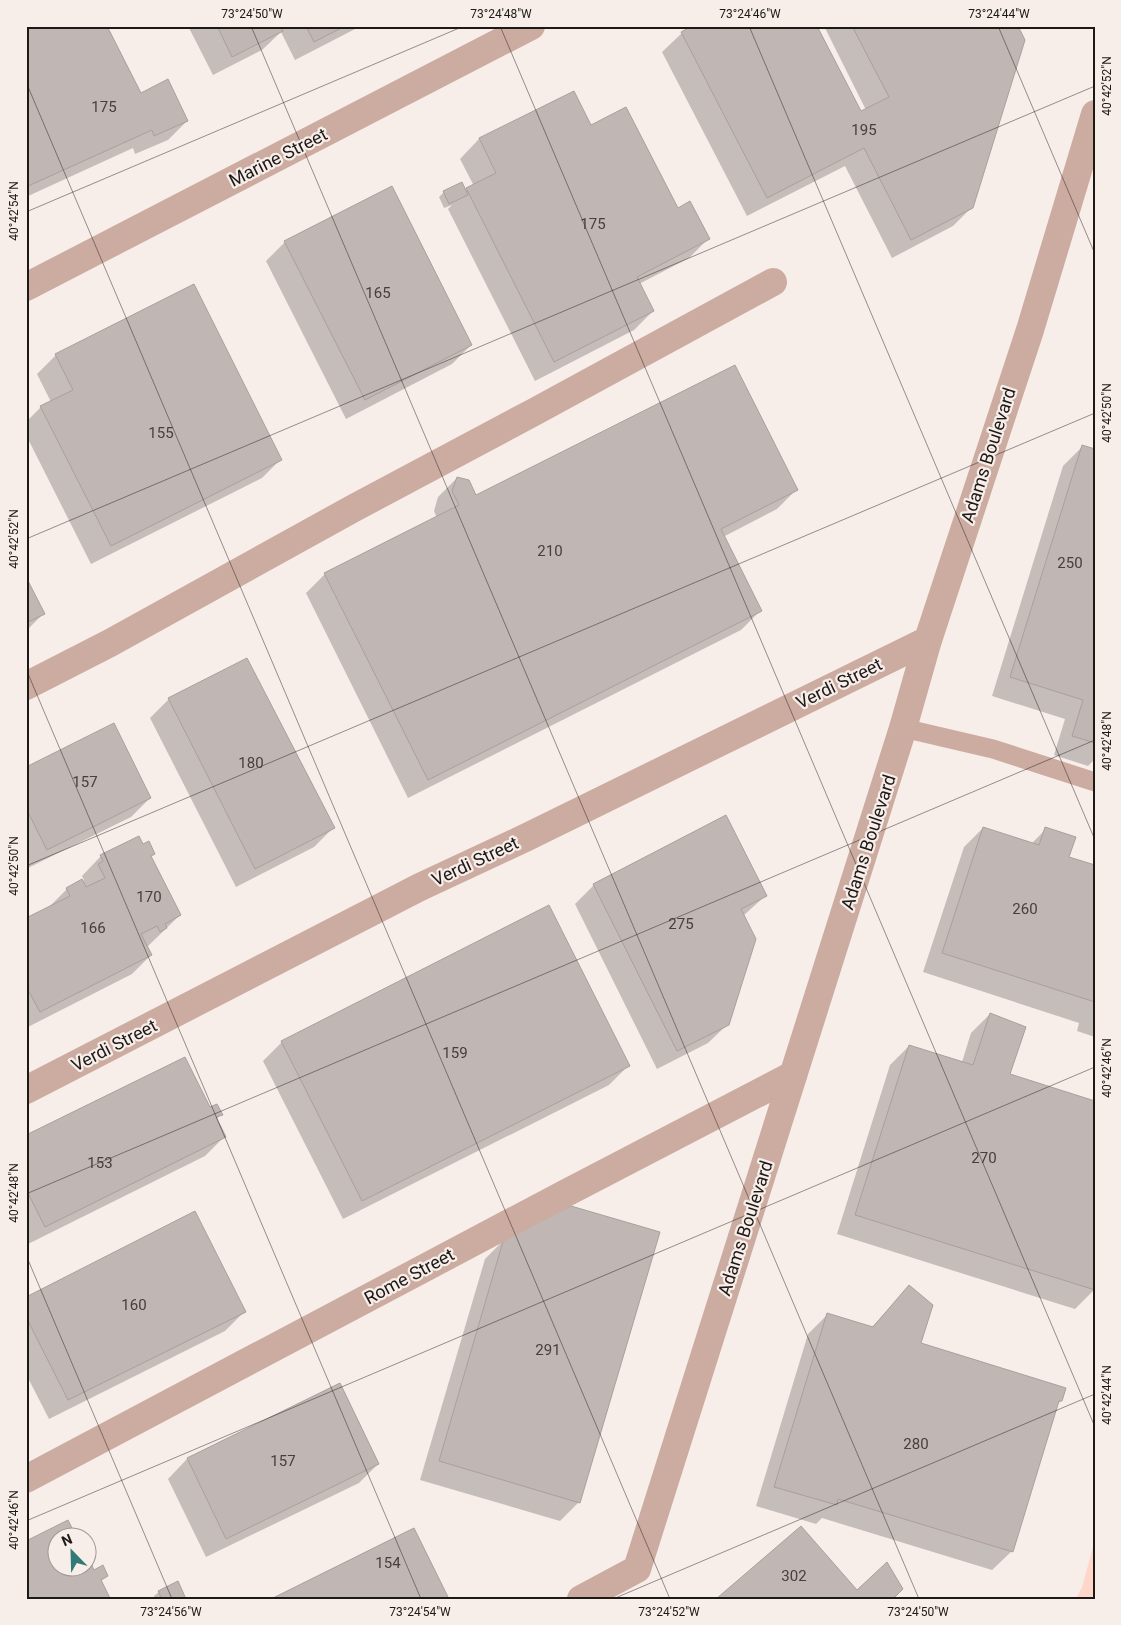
<svg xmlns="http://www.w3.org/2000/svg" width="1121" height="1625" font-family="Roboto,sans-serif">
	<style>
		.green { fill: #fed7ca }
		.shadow { fill: #0003 }
		.building { fill: #c0b6b3; stroke: #a9a09d }
		.lines { fill: none; stroke-linecap: round; stroke-linejoin: round }
		.lane { stroke: #ccaba0; stroke-width: 19 }
		.street { stroke: #ccaba0; stroke-width: 28 }
		.ticks { fill: none; stroke: #1c1917; stroke-width: 1; stroke-opacity: 0.45 }
		.labels { text-anchor: middle; dominant-baseline: central; stroke-width: 4.5; stroke-linejoin: round; paint-order: stroke }
		.number-label { font-size: 15px; fill: #45403e }
		.street-label { font-size: 18px; fill: #1c1917; stroke: #f7ede9 }
		.neatline { fill: none; stroke: #1c1917; stroke-width: 2 }
		.ticks-label { font-size: 12px; text-anchor: middle; fill: #1c1917 }
	</style>
	<rect width="100%" height="100%" fill="#f7ede9"/>
	<!-- green -->
	<polygon class="green" points="1095,1540 1095,1599 1076,1599 1082,1587"/>
	<!-- shadow -->
	<g class="shadow">
		<polygon points="26,26 140,95 187,121 168,140 135,154 133,148 26,197"/>
		<polygon points="188,26 361,26 295,60 281,32 262,50 213,75"/>
		<polygon points="824,26 1016,26 972,207 953,226 892,258 845,166 747,216 662,52 682,33 860,113 866,110"/>
		<polygon points="573,93 591,126 708,239 689,258 639,284 653,311 634,330 535,381 448,209 452,205 444,208 439,197 444,192 462,184 465,191 474,186 460,159 479,139"/>
		<polygon points="285,242 471,345 452,364 346,419 266,261"/>
		<polygon points="56,355 281,459 262,478 91,564 26,435 26,422 41,407 51,402 37,374"/>
		<polygon points="1082,447 1095,451 1095,759 1088,766 1054,755 1065,719 992,696 1063,466"/>
		<polygon points="457,478 475,497 796,490 777,509 723,537 760,611 741,630 408,798 306,593 325,574 437,518 434,511 438,497"/>
		<polygon points="26,579 43,614 26,631"/>
		<polygon points="169,699 333,828 314,847 236,887 150,718"/>
		<polygon points="26,768 150,798 131,817 28,868 26,865"/>
		<polygon points="983,828 1031,844 1046,829 1067,857 1095,866 1095,1037 1077,1031 1079,1023 923,972 964,847"/>
		<polygon points="143,846 154,854 150,857 180,915 147,947 151,955 132,974 26,1028 26,920 47,909 67,889 82,882 84,880 82,876 101,856"/>
		<polygon points="594,885 765,896 743,916 728,1024 708,1043 657,1069 575,904"/>
		<polygon points="990,1014 1008,1075 1095,1289 1075,1309 837,1234 890,1065 909,1046 962,1062 971,1033"/>
		<polygon points="282,1042 628,1066 609,1085 343,1219 263,1061"/>
		<polygon points="210,1109 221,1114 216,1120 224,1137 205,1156 26,1245 26,1137"/>
		<polygon points="504,1240 579,1502 560,1521 420,1480 485,1259"/>
		<polygon points="909,1287 920,1344 1061,1401 1056,1405 1012,1551 992,1570 822,1518 816,1524 756,1506 808,1334 827,1315 871,1328"/>
		<polygon points="26,1299 244,1312 225,1331 49,1419 26,1374"/>
		<polygon points="339,1384 378,1464 359,1483 206,1557 168,1479 187,1459"/>
		<polygon points="58,1538 58,1568 88,1568 88,1560 93,1571 107,1576 100,1582 107,1599 26,1599"/>
		<polygon points="159,1592 185,1599 155,1599 154,1596"/>
	</g>
	<!-- building -->
	<g class="building">
		<polygon points="26,26 107,26 141,93 168,79 188,121 154,136 152,130 26,187"/>
		<polygon points="217,26 280,26 283,31 232,57"/>
		<polygon points="306,26 345,26 314,42"/>
		<polygon points="692,26 817,26 861,111 889,97 852,26 1018,26 1025,40 973,208 911,240 864,148 767,198 681,32"/>
		<polygon points="574,91 591,125 626,107 678,208 690,201 710,239 637,277 654,311 554,362 466,188 496,173 479,138"/>
		<polygon points="462,182 468,195 449,204 443,191"/>
		<polygon points="392,186 472,345 365,400 284,241"/>
		<polygon points="194,284 282,460 111,546 40,406 73,390 55,354"/>
		<polygon points="735,365 798,490 721,529 762,611 428,780 324,573 459,505 452,491 457,477 469,480 476,495"/>
		<polygon points="1082,445 1095,449 1095,743 1072,736 1083,700 1010,677"/>
		<polygon points="26,577 45,614 26,623"/>
		<polygon points="247,658 335,828 255,869 168,698"/>
		<polygon points="114,723 151,798 47,850 26,808 26,767"/>
		<polygon points="726,815 767,896 741,909 756,939 729,1025 677,1051 593,884"/>
		<polygon points="983,827 1039,845 1045,827 1076,837 1069,857 1095,865 1095,1002 942,953"/>
		<polygon points="139,836 143,844 149,841 155,854 151,856 181,915 165,924 167,928 160,932 157,926 141,934 152,955 40,1012 26,986 26,918 70,896 66,888 82,879 86,887 105,878 98,864 103,861 100,855"/>
		<polygon points="549,905 630,1066 362,1201 281,1041"/>
		<polygon points="990,1013 1026,1027 1010,1074 1095,1101 1095,1290 855,1215 909,1045 973,1065"/>
		<polygon points="185,1057 210,1107 217,1104 223,1115 216,1117 226,1137 45,1227 26,1189 26,1135"/>
		<polygon points="571,1206 660,1232 580,1503 439,1461 504,1238"/>
		<polygon points="195,1211 246,1312 68,1400 26,1317 26,1297"/>
		<polygon points="909,1285 933,1305 921,1343 1066,1388 1062,1401 1059,1401 1013,1552 838,1499 837,1505 774,1487 827,1313 873,1327"/>
		<polygon points="340,1383 379,1464 226,1539 187,1458"/>
		<polygon points="68,1520 77,1538 58,1538 58,1568 88,1568 88,1557 94,1570 103,1565 108,1576 101,1580 110,1598 26,1599 26,1541"/>
		<polygon points="801,1526 857,1590 887,1562 903,1589 893,1599 716,1599"/>
		<polygon points="414,1528 449,1599 274,1599 273,1598"/>
		<polygon points="178,1581 186,1599 162,1599 158,1591"/>
	</g>
	<g class="lines">
		<!-- lane -->
		<polyline class="lane" points="903,728 993,749 1095,782"/>
		<!-- street -->
		<g class="street">
			<polyline points="26,287 531,26"/>
			<polyline points="26,686 110,643 354,508 536,411 773,282"/>
			<polyline points="26,1090 420,887 525,838 928,640"/>
			<polyline points="26,1479 568,1192 793,1075"/>
			<polyline points="581,1599 637,1569 903,728 928,640 1030,330 1095,114"/>
		</g>
	</g>
	<!-- ticks -->
	<path class="ticks" d="M251 26 919 1599M500 26 1095 1427M749 26 1095 840M998 26 1095 254M26 82 670 1599M26 212 464 26M26 539 1095 86M26 669 421 1599M26 866 1095 413M26 1194 1095 740M26 1255 172 1599M26 1521 1095 1067M613 1599 1095 1394"/>
	<g class="labels">
		<!-- number labels -->
		<g class="number-label">
			<text x="104" y="107">175</text>
			<text x="864" y="130">195</text>
			<text x="593" y="224">175</text>
			<text x="378" y="293">165</text>
			<text x="161" y="433">155</text>
			<text x="550" y="551">210</text>
			<text x="1070" y="563">250</text>
			<text x="251" y="763">180</text>
			<text x="85" y="782">157</text>
			<text x="149" y="897">170</text>
			<text x="1025" y="909">260</text>
			<text x="681" y="924">275</text>
			<text x="93" y="928">166</text>
			<text x="455" y="1053">159</text>
			<text x="984" y="1158">270</text>
			<text x="100" y="1163">153</text>
			<text x="134" y="1305">160</text>
			<text x="548" y="1350">291</text>
			<text x="916" y="1444">280</text>
			<text x="283" y="1461">157</text>
			<text x="388" y="1563">154</text>
			<text x="794" y="1576">302</text>
		</g>
		<!-- street labels -->
		<g class="street-label">
			<text transform="translate(278 157) rotate(-27)">Marine Street</text>
			<text transform="translate(988 455) rotate(-72)">Adams Boulevard</text>
			<text transform="translate(839 683) rotate(-26)">Verdi Street</text>
			<text transform="translate(868 842) rotate(-72)">Adams Boulevard</text>
			<text transform="translate(475 861) rotate(-25)">Verdi Street</text>
			<text transform="translate(114 1045) rotate(-27)">Verdi Street</text>
			<text transform="translate(745 1228) rotate(-72)">Adams Boulevard</text>
			<text transform="translate(409 1276) rotate(-28)">Rome Street</text>
		</g>
	</g>
	<!-- border -->
	<rect width="1121" height="1625" fill="none" stroke="#f7ede9" stroke-width="55"/>
	<!-- north arrow -->
	<g transform="translate(72 1552) rotate(337)"><circle r="24" fill="#f7ede9" stroke="#9f9895"/>
	<path d="M0-4L9 19L0 12L-9 19Z" fill="#327a76"/>
	<text y="-8" font-size="14" font-weight="bold" text-anchor="middle" fill="#1c1917">N</text>
	</g>
	<rect x="28" y="28" width="1066" height="1570" class="neatline"/>
	<g class="ticks-label">
		<text x="252" y="18">73°24'50"W</text>
		<text x="501" y="18">73°24'48"W</text>
		<text x="750" y="18">73°24'46"W</text>
		<text x="999" y="18">73°24'44"W</text>
		<text transform="translate(1107 86) rotate(-90)" y="4">40°42'52"N</text>
		<text transform="translate(14 211) rotate(-90)" y="4">40°42'54"N</text>
		<text transform="translate(1107 413) rotate(-90)" y="4">40°42'50"N</text>
		<text transform="translate(14 539) rotate(-90)" y="4">40°42'52"N</text>
		<text transform="translate(1107 741) rotate(-90)" y="4">40°42'48"N</text>
		<text transform="translate(14 866) rotate(-90)" y="4">40°42'50"N</text>
		<text transform="translate(1107 1068) rotate(-90)" y="4">40°42'46"N</text>
		<text transform="translate(14 1193) rotate(-90)" y="4">40°42'48"N</text>
		<text transform="translate(1107 1395) rotate(-90)" y="4">40°42'44"N</text>
		<text transform="translate(14 1520) rotate(-90)" y="4">40°42'46"N</text>
		<text x="171" y="1616">73°24'56"W</text>
		<text x="420" y="1616">73°24'54"W</text>
		<text x="669" y="1616">73°24'52"W</text>
		<text x="918" y="1616">73°24'50"W</text>
	</g>
</svg>
